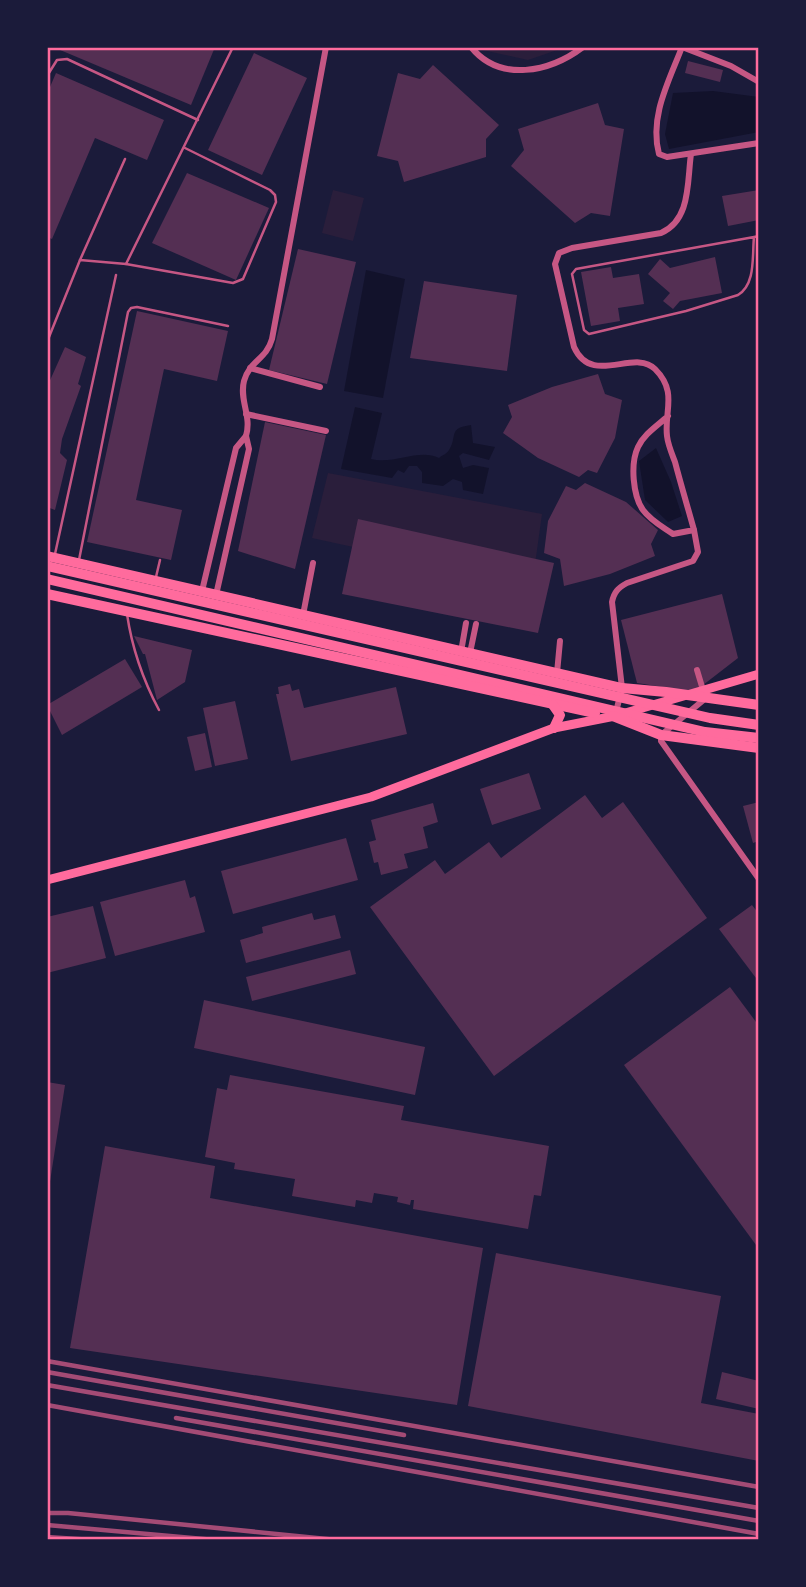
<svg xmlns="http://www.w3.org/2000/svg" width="806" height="1587" font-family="'Sofia Sans Condensed',sans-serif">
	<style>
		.green { fill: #2a1e3b }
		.water { fill: #12122b }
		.building { fill: #542f53 }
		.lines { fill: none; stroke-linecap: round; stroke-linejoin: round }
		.service { stroke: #c65784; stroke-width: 2.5 }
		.minor { stroke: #c65784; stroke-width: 6 }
		.secondary { stroke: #ff6b9d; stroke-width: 9 }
		.primary { stroke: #ff6b9d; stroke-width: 10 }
		.rail { stroke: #a44b75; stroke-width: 4.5 }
		.neatline { fill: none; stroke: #ff6b9d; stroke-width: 2.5 }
	</style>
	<rect width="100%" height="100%" fill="#1b1b3a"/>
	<!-- green -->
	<g class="green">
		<polygon points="477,47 566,47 528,60 478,49"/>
		<polygon points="333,190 364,198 353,241 322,233"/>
		<polygon points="328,473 542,514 532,586 312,538"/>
	</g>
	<!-- water -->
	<g class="water">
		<polygon points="713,91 759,97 759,132 669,149 665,134 673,93"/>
		<polygon points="366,270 405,279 383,398 344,391"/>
		<path d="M355 407 382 413 371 459C394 465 419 448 439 458 442 455 447 454 449 450 458 437 447 428 471 425L473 443 495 447 489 460 463 453 459 456 463 468 473 465 489 468 483 494 463 490 462 482 453 479 443 486 422 483V472L417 466H409L404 473 398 470 392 478 341 469Z"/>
		<polygon points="656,448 671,482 682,516 668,522 645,500 639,461"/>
	</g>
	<!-- building -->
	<g class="building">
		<polygon points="53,47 215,47 191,105"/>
		<polygon points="254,53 307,78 262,175 208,150"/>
		<polygon points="688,61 723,70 720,82 685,73"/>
		<polygon points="433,65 499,125 486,139 486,157 404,182 398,161 377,156 398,73 420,79"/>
		<polygon points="56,73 164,120 147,160 95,138 52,239 47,237 47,94"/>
		<polygon points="598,103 605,125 624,129 610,216 591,213 575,223 511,166 524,150 518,129"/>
		<polygon points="187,173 269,208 236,280 152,243"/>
		<polygon points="759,190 759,220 728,226 722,196"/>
		<polygon points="298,249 356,262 327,384 269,370"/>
		<polygon points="715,257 722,293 680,301 673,309 663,301 670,293 648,274 660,259 670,268"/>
		<polygon points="611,267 613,278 639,274 644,304 618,308 620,321 591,326 581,272"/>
		<polygon points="424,281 517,295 507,371 410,358"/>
		<polygon points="137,311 228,331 217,381 164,369 136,500 182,510 171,560 87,542"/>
		<polygon points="65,347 86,357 78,384 81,386 62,439 60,453 67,460 55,510 47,507 47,387"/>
		<polygon points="598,374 605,394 622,400 615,438 597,473 588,470 579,477 538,458 503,433 512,417 508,405 552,387"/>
		<polygon points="265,422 326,435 295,569 238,551"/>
		<polygon points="585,483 626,502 658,530 651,544 655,556 610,574 564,586 560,559 544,553 548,521 566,486 576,490"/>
		<polygon points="358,519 554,563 538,633 342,594"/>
		<polygon points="722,594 738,658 694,692 637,683 621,620"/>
		<polygon points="134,636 192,650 185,682 157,700 145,654 143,654"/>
		<polygon points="125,659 142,687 62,735 47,705"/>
		<polygon points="290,684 292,691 299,689 304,708 396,687 407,734 291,761 276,694 279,694 278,687"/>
		<polygon points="235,701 248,759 215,766 203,708"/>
		<polygon points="205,733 212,767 195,771 187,737"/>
		<polygon points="529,773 541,809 492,825 480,789"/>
		<polygon points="585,795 602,818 623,802 707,918 494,1076 370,907 435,860 445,874 489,842 501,858"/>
		<polygon points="759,802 759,841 753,843 743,806"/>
		<polygon points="433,803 438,822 423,827 428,848 404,854 408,868 381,875 378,862 374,863 369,842 376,840 371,820"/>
		<polygon points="346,838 358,880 233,914 221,871"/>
		<polygon points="185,880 190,898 195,896 205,932 115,956 100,902"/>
		<polygon points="752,905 759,914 759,982 719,929"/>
		<polygon points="93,906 106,958 47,973 47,917"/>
		<polygon points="312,913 314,920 335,915 341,938 246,963 240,940 263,933 262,927"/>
		<polygon points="350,950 356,974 252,1001 246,977"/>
		<polygon points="730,987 759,1026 759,1249 624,1065"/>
		<polygon points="204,1000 425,1047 415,1095 194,1048"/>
		<polygon points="230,1075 404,1106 401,1120 549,1146 541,1196 534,1195 528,1229 413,1209 414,1200 411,1200 410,1205 397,1202 398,1197 374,1193 372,1203 356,1200 355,1207 292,1196 295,1179 234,1169 235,1163 205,1157 217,1088 227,1090"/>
		<polygon points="47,1082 65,1085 49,1188 47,1188"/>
		<polygon points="105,1146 215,1166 210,1198 483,1248 457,1405 70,1348"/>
		<polygon points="496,1253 721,1296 701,1403 759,1414 759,1461 468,1406"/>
		<polygon points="722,1372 759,1381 759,1409 716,1399"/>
	</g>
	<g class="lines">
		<!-- service -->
		<g class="service">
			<polyline points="47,76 57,60 67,59 198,120"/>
			<path d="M754 237C752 256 756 284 738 295L686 311 589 334 584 330 572 274 576 269 754 237 759 236"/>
			<polyline points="80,260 125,159"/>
			<polyline points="126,264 233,47"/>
			<polyline points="47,342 80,260 126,264 233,283 243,279 276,202 275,195 270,190 185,148"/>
			<polyline points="55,554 116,275"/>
			<polyline points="79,560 128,312 131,308 137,307 228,326"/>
			<polyline points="156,577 160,560"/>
			<path d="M127 614C132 648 143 680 159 710"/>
		</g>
		<!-- minor -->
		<g class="minor">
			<path d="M471 47C500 83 550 72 583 47"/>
			<path d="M682 47C669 81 649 117 659 154L667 157 759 143"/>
			<polyline points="682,47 731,66 759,82"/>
			<polyline points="250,368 320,387"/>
			<polyline points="246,414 326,431"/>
			<path d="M668 416C657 426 644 434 638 447 630 464 633 496 643 510 651 521 663 527 673 534L694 530C688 508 681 485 675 462 672 454 668 445 667 436 664 411 678 392 655 369 634 348 592 387 574 347L555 264 559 253 572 248 661 233C691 220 687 182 691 154"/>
			<path d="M246 436C252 416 239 400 244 381 250 360 266 360 272 339L326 47"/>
			<polyline points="202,591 236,448 246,436 249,449 216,595"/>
			<polyline points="303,615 313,563"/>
			<polyline points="461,652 466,623"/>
			<polyline points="470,653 476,624"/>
			<polyline points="697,670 703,690"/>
			<polyline points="557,673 560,641"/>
			<polyline points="706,698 661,735 661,741 759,879"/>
			<path d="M616 712 622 688 612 602C614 592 618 588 627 583L693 561 698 552 694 530"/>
		</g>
		<!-- secondary -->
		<polyline class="secondary" points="47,880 371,797 554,728 615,716 759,674"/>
		<!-- primary -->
		<g class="primary">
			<polyline points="47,556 622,688 666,692 759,705"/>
			<polyline points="47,566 710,718 759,725"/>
			<polyline points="47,579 705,732 759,738"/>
			<polyline points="47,594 595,713"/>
			<polyline points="553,705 560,715 554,728"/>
			<polyline points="613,716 661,735 759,748"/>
		</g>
		<!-- rail -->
		<g class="rail">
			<polyline points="47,1361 759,1487"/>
			<polyline points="47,1372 404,1435"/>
			<polyline points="47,1385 759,1508"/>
			<polyline points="47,1405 759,1534"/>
			<polyline points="176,1418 759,1521"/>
			<polyline points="47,1513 68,1513 337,1540"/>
			<polyline points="47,1525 215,1540"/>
			<polyline points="47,1537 93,1540"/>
		</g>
	</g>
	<!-- border -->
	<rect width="806" height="1587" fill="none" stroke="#1b1b3a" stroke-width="98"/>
	<rect x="49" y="49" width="708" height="1489" class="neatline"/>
</svg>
